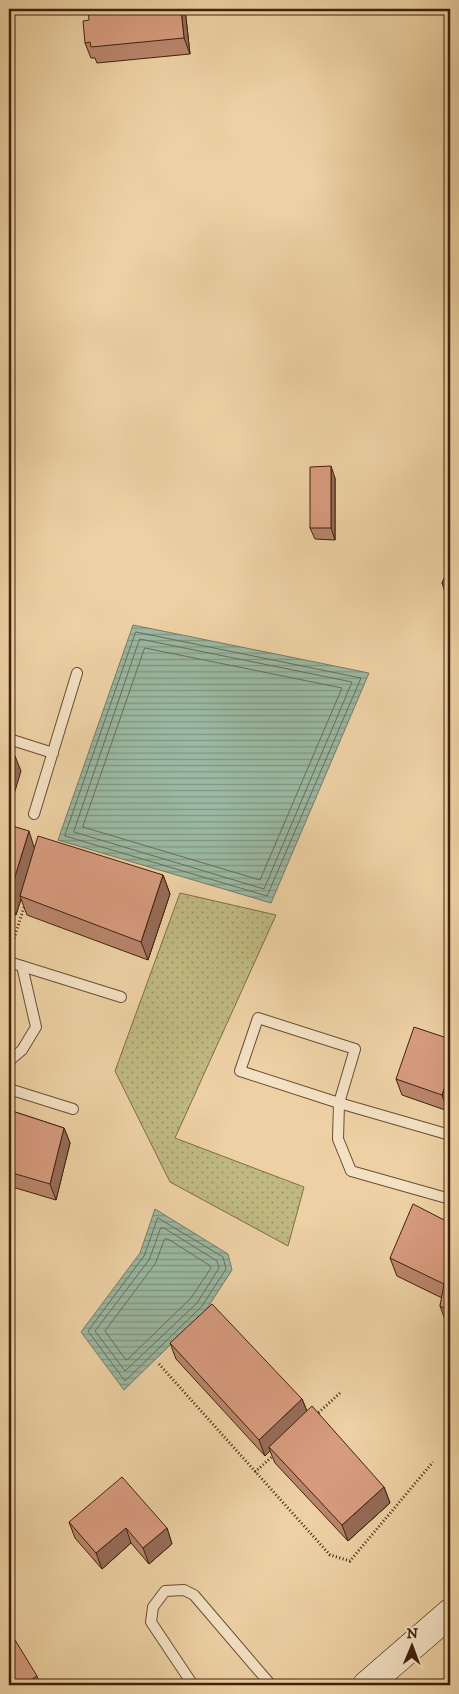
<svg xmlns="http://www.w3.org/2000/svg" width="459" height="1694" font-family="'IM FELL DW Pica',serif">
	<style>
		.grass { fill: url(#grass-dots); stroke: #7f6e47 }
		.water { fill: url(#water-rules); stroke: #767c66 }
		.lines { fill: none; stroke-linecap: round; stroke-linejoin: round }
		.shore { stroke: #6c6d58; stroke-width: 1 }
		.lane-casing { stroke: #6a4e33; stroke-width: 12 }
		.secondary-casing { stroke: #3f220d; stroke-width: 29 }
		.path { stroke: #3f220d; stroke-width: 3; stroke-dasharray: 1 2.5; stroke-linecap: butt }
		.lane { stroke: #f3e1c4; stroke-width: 10 }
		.secondary { stroke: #f3e1c4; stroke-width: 28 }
		.wall { fill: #b9856c; stroke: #3f220d }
		.shaded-wall { fill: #966c58; stroke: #3f220d }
		.building { fill: #d79b7e; stroke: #3f220d }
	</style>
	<defs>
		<pattern id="grass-dots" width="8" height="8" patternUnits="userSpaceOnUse" patternTransform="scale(1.25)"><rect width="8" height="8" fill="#bfb981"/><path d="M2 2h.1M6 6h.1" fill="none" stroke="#9d9668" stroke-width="1.8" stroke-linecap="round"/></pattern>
		<pattern id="water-rules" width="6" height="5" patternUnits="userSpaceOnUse" patternTransform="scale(1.25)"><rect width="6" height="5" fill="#9ab8a2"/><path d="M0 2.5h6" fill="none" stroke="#7f9582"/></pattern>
	</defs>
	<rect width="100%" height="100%" fill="#edd1a4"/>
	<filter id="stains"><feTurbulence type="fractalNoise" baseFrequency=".004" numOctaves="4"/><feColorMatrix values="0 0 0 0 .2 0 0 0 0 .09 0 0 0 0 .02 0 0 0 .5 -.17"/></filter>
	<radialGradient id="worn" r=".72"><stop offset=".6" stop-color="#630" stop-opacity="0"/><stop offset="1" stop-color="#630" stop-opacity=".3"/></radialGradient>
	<!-- grass -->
	<polygon class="grass" points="180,893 276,915 175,1138 304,1187 288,1246 170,1182 115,1071"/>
	<!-- water -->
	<g class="water">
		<polygon points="133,625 369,673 271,903 58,840"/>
		<polygon points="155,1209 228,1254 232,1270 206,1310 124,1390 81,1332 140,1253"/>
	</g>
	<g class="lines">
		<!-- shore -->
		<g class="shore">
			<polygon points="136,632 361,678 267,896 65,836"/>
			<polygon points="140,639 352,682 264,889 74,832"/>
			<polygon points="145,648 342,688 260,880 83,827"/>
			<polygon points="158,1218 223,1257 226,1269 202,1306 125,1381 88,1331 144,1256"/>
			<polygon points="161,1228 164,1228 217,1261 219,1268 197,1303 125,1371 95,1331 149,1260"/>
			<polygon points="165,1239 168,1239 209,1265 211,1268 191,1298 128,1359 126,1360 105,1331 155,1264"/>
		</g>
		<!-- lane casing -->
		<g class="lane-casing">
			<g id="lane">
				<polyline points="9,739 53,753"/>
				<polyline points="34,814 77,673"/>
				<polyline points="9,962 121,997"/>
				<polyline points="9,1061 22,1050 36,1027 22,966"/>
				<polyline points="9,1089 73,1109"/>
				<polyline points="450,1135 339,1103 240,1071 258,1018 355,1049 339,1103 338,1139 351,1171 450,1199"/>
				<polyline points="193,1685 151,1622 153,1607 165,1591 184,1590 194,1595 271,1685"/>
			</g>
		</g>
		<!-- secondary casing -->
		<g class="secondary-casing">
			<polyline id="secondary" points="367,1685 450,1613"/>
		</g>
		<!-- path -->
		<g class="path">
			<polyline points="12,945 25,904"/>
			<polyline points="159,1364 330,1555 350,1561 433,1462"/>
			<polyline points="316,1415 341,1392"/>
			<polyline points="255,1472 275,1454"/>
		</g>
		<!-- lane -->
		<use href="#lane" class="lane"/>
		<!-- secondary -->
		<use href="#secondary" class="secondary"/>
	</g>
	<!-- wall -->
	<g class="wall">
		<polygon points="185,9 190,54 97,63 95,58 91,58 85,43"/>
		<polygon points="335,478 335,540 315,539 310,528"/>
		<polygon points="450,566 450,596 446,595 442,583"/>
		<polygon points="9,825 34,847 163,875 170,894 148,960 27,915 21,899 16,915 9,913"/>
		<polygon points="450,1039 448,1111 402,1095 396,1079"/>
		<polygon points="9,1110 64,1128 70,1143 56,1200 9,1186"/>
		<polygon points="450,1223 450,1327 447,1325 440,1306 442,1298 397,1276 390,1258"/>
		<polygon points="170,1343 302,1399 307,1411 384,1487 390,1503 348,1541 275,1463 270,1451 265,1456 176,1359"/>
		<polygon points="69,1522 167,1528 172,1544 149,1564 131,1543 102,1569 75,1538"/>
		<polygon points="37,1676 40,1685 9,1685"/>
	</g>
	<!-- shaded-wall -->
	<g class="shaded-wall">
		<polygon points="181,9 185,9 190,54 184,38"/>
		<polygon points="331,466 335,478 335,540 331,528"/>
		<polygon points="15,756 21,771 9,811 9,777"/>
		<polygon points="29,831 35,850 20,896 21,899 16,915 9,896"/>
		<polygon points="163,875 170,894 148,960 141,942"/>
		<polygon points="450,1071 450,1104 448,1111 442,1095"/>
		<polygon points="64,1128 70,1143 56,1200 50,1184"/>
		<polygon points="302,1399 308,1414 269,1447 270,1451 265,1456 259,1440"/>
		<polygon points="384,1487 390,1503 348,1541 342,1525"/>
		<polygon points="126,1528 131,1543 102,1569 96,1553"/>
		<polygon points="167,1528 172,1544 149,1564 143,1548"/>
	</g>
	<!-- building -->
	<g class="building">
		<polygon points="88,9 181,9 184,38 91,47 90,42 85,43 83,21 89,20"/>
		<rect x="448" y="183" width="2" height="14"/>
		<polygon points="331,466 331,528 310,528 310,467"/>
		<polygon points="450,566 450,587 442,583"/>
		<polygon points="9,754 15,756 9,777"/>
		<polygon points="9,825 29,831 9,896"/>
		<polygon points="38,836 163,875 141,942 20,896"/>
		<polygon points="414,1027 450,1039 450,1071 442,1095 396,1079"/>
		<polygon points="9,1110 64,1128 50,1184 9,1172"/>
		<polygon points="413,1204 450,1223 450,1311 440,1306 444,1284 390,1258"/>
		<polygon points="212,1304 302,1399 259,1440 170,1343"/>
		<polygon points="312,1406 384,1487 342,1525 269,1447"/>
		<polygon points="122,1477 167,1528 143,1548 126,1528 96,1553 69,1522"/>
		<polygon points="15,1640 37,1676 22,1685 9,1685 9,1644"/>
	</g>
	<!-- margin -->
	<rect width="459" height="1694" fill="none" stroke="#edd1a4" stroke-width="30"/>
	<rect x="10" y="10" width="439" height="1674" fill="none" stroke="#3f220d" stroke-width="2.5"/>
	<rect x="15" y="15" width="429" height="1664" fill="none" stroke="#3f220d"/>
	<!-- north arrow -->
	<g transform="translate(412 1646) rotate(1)" stroke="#f3e1c4" stroke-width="4" paint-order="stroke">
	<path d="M0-4L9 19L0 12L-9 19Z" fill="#3f220d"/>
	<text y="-8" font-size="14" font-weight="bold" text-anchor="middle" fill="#3f220d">N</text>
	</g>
	<rect width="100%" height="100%" filter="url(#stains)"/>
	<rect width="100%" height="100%" fill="url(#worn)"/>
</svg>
